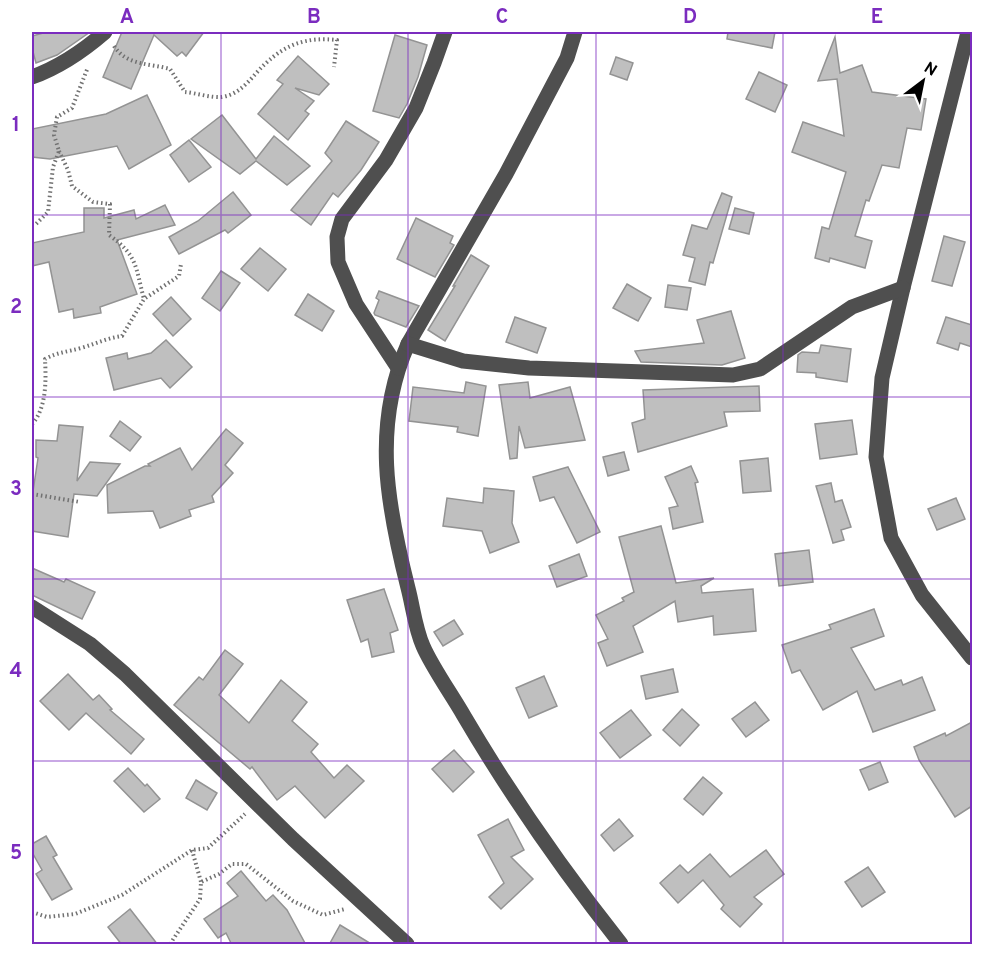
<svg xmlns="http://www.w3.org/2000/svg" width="1004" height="976" font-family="Overpass,sans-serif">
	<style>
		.building { fill: #bfbfbf; stroke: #939393; stroke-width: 1.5 }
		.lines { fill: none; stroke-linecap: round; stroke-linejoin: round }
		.path { stroke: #717171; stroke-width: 4; stroke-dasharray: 1.5 3; stroke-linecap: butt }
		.minor { stroke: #4f4f4f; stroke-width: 15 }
		.grid { fill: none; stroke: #7b2cbf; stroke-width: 1.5; stroke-opacity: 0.55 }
		.neatline { fill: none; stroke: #7b2cbf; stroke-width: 2 }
		.grid-label { font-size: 20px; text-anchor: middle; font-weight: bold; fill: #7b2cbf }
	</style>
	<rect width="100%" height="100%" fill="#fff"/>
	<!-- building -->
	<g class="building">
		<polygon points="47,32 90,32 57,55 36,63 32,48 32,36"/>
		<polygon points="122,32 204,32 186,56 182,52 177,56 154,35 131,89 103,77"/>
		<polygon points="728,32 775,32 772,48 727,39"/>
		<polygon points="395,35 427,45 418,77 407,104 399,118 373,111"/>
		<polygon points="835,37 840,73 862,65 872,92 926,99 921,130 907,128 899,168 882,165 869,201 866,200 855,236 872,241 865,268 830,258 829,262 815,258 822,227 829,229 846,172 792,152 803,122 844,136 837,79 818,81"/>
		<polygon points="298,56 329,84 319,95 295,88 314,101 305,111 309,114 288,140 258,114 283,84 277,80"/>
		<polygon points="616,57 633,63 627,80 610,74"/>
		<polygon points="759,72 787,85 775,112 746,99"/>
		<polygon points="147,95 171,145 129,169 117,146 50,159 32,157 32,129 106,114"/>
		<polygon points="222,115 256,159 274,136 310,166 287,185 256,161 240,174 191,139"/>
		<polygon points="346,121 379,142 361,170 338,197 333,193 311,225 291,210 332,161 325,153"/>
		<polygon points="189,140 211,167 189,182 170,155"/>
		<polygon points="233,192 251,215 228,233 225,230 179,254 169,237 198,221"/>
		<polygon points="722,193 732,197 713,263 710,262 705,285 689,281 695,258 683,255 692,225 707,229"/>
		<polygon points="165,205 175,225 117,240 137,294 100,307 101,313 74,318 73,309 59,312 49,262 32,266 32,243 84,232 84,208 104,208 104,218 134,210 136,219"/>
		<polygon points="735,208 754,213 749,234 729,229"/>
		<polygon points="416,218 453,236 450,243 454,245 435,277 397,259"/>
		<polygon points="944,236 965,242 952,286 932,281"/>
		<polygon points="260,248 286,269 268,291 241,269"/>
		<polygon points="471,255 489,266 445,341 428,330 455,286 453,286"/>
		<polygon points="221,271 240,283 220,311 202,298"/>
		<polygon points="627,284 651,298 638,321 613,308"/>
		<polygon points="668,285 691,288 687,310 665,307"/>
		<polygon points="379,291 419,306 406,327 375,315 374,313 379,300 376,298"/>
		<polygon points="308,294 334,311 322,331 295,315"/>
		<polygon points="171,297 191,319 173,336 153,314"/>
		<polygon points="731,311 745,358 722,365 641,362 635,351 704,343 697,320"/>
		<polygon points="515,317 546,328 537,353 506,342"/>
		<polygon points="946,317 972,325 972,347 960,343 958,350 937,343"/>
		<polygon points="166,340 192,367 170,388 161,378 114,390 106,358 127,353 128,359 151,353"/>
		<polygon points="821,345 851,349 847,382 816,377 816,373 797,372 798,355 802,352 819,353"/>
		<polygon points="466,382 486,386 478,436 457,432 458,427 409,421 413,387 464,393"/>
		<polygon points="528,382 530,398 570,387 585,440 525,448 519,426 517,458 510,459 499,385"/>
		<polygon points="759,386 760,411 724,412 727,426 638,452 632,423 645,419 643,390"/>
		<polygon points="852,420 857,454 820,459 815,424"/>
		<polygon points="120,421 141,437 130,451 110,436"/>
		<polygon points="59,425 83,427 77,481 90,462 120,464 97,496 74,494 68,537 32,531 32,498 38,458 36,457 36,440 57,441"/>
		<polygon points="226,429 243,443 225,465 233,473 212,496 214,502 189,510 191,516 160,528 153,511 108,513 107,485 145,466 150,466 148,464 180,448 192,470"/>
		<polygon points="624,452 629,470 608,476 603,457"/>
		<polygon points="768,458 771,491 743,493 740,461"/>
		<polygon points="691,466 698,482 695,483 703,522 673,529 669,508 678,506 665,477"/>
		<polygon points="568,467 600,532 577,543 554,497 540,501 533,477"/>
		<polygon points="831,483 835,502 842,500 851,527 841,530 844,540 833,543 816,486"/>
		<polygon points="484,488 514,491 512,523 519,542 490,553 482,531 443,526 447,498 483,503"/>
		<polygon points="956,498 965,519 937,530 928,509"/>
		<polygon points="661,526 676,583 714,578 701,586 702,593 753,589 756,631 714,635 713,616 678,622 675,601 633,626 643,652 607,666 598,643 608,639 596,615 624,601 622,598 634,592 619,537"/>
		<polygon points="809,550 813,582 779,586 775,554"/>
		<polygon points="579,554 587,576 557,587 549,566"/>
		<polygon points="32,568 64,582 66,579 95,592 82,619 32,595"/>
		<polygon points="384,589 398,630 390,633 394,652 372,657 368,639 361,642 347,600"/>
		<polygon points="874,609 884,636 851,648 875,690 901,680 903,685 922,677 935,710 873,732 857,691 823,710 800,670 792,673 782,645 831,629 829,625"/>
		<polygon points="454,620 463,634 443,646 434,632"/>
		<polygon points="225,650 243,664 219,695 249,723 281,680 307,702 292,721 318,744 311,752 334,778 347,765 364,781 325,818 295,786 277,800 252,767 250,769 174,705 199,677 203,680"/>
		<polygon points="673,669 678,692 646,699 641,676"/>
		<polygon points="68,674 93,700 99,695 112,709 110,710 144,739 131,754 86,713 69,730 40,701"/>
		<polygon points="544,676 557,706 529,718 516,688"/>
		<polygon points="755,702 769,720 746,737 732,719"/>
		<polygon points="682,709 699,725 680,746 663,730"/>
		<polygon points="631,710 651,735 620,758 600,733"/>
		<polygon points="972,722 972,806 955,817 919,760 914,747 945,733 946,736"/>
		<polygon points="454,750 474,772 453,792 432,769"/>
		<polygon points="880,762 888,782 869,790 860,770"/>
		<polygon points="128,768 145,786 147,784 160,799 144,812 114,781"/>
		<polygon points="703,777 722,793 703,815 684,799"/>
		<polygon points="196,780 217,793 207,810 186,798"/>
		<polygon points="508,819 524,850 511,857 533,879 501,909 489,897 504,883 478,835"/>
		<polygon points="619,819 633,836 614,851 601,835"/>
		<polygon points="46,836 57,855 53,857 72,889 52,900 36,874 42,870 32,852 32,844"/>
		<polygon points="766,850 784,874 754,897 762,904 740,927 721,909 724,905 703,880 678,903 660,883 680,865 688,873 710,854 730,877"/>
		<polygon points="868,867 885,892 862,907 845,882"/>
		<polygon points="241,871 266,901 273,895 287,910 306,945 232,945 226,933 218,938 204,919 238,896 227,883"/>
		<polygon points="130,909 158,945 122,945 108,927"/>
		<polygon points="340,925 373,945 329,945"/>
	</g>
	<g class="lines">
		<!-- path -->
		<g class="path">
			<path d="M114 46C127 66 149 63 170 69L185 92C196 93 211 98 222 97 242 94 252 76 265 64 287 43 308 37 337 40L334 67"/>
			<path d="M59 151 68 170 72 186 93 202 110 204 109 235C138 256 135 266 144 299"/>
			<polyline points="32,225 36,224 48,212 53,167 59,151 54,135 57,117 72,108 88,67"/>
			<path d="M32 424C47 408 46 379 45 359 58 352 67 352 81 348 95 344 107 338 122 336L144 299 179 276 181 264"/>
			<polyline points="32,494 80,502"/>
			<polyline points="192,850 201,882"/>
			<polyline points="32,912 47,917 75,914 122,895 192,850 208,848 245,814"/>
			<polyline points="170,944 200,899 201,882 219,874 232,864 246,864 293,901 323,915 345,909"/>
		</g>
		<!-- minor -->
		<g class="minor">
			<path d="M575 32 567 58 506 174 408 344C372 426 387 505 408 588 413 607 415 628 423 646 432 667 452 695 464 716 511 796 564 872 621 944"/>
			<polyline points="968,32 903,288 882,378 876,457 891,538 922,595 972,658"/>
			<path d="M32 77C60 67 83 51 105 32"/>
			<polyline points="408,344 463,361 529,368 733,375 760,369 852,307 903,288"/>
			<polyline points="398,368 356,304 338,262 337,237 342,219 386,160 416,108 434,63 445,32"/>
			<polyline points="32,607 90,644 125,674 293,839 407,944"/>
		</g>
	</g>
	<!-- grid -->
	<path class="grid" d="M221 32V944M408 32V944M596 32V944M783 32V944M32 215H972M32 397H972M32 579H972M32 761H972"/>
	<!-- border -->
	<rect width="1004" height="976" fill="none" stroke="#ffffff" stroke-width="66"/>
	<!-- north arrow -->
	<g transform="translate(923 81) rotate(32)" stroke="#ffffff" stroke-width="4.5" paint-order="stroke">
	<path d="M0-4.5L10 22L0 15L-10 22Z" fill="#000000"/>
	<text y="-9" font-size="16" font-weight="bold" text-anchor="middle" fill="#000000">N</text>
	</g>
	<rect x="33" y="33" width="938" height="910" class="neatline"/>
	<g class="grid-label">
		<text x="127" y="23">A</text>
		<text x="314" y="23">B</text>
		<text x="502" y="23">C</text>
		<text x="690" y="23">D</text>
		<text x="877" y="23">E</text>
		<text x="16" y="131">1</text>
		<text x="16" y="313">2</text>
		<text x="16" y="495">3</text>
		<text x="16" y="677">4</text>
		<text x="16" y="859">5</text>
	</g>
</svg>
